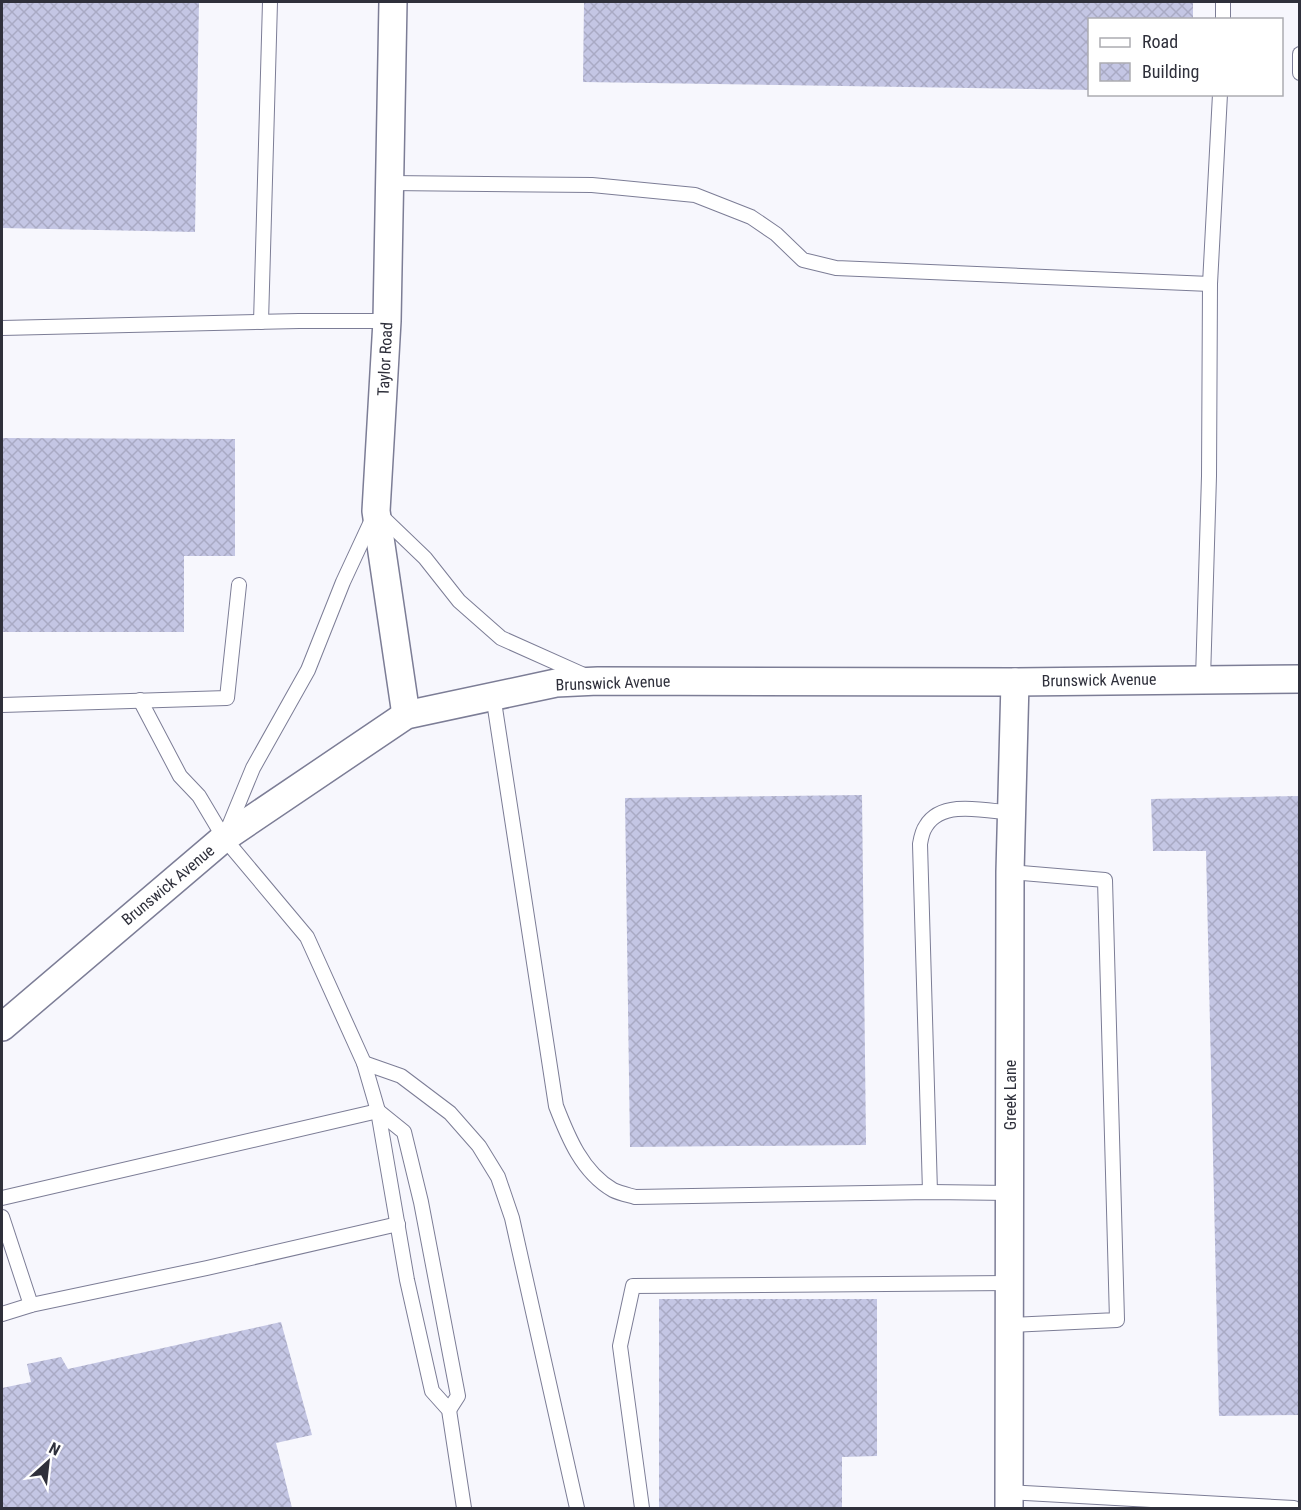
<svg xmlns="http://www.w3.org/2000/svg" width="1301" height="1510" font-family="'Roboto Condensed',sans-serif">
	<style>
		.building { fill: url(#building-cross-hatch) }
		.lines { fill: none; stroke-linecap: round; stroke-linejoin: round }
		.lane-casing { stroke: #7c7d96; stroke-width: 16 }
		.street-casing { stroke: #7c7d96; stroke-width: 30 }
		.lane { stroke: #fff; stroke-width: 14 }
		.street { stroke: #fff; stroke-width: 27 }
		.labels { text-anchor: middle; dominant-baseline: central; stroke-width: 4.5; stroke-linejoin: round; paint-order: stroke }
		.street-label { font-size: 16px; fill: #2f303b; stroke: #fff }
	</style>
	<defs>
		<pattern id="building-cross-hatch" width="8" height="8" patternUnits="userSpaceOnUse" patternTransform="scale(1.5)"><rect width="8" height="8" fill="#c4c6e4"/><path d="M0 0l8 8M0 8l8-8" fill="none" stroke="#a9aac4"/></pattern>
	</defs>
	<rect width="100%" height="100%" fill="#f7f7fd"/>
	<!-- building -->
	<g class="building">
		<polygon points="2,2 199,2 195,232 2,228"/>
		<polygon points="584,2 1193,2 1193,20 1090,20 1090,90 583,82"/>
		<polygon points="2,438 235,439 235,556 184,556 184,632 2,632"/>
		<polygon points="862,795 866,1145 630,1147 625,798"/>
		<polygon points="1300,796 1300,1415 1219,1416 1206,851 1153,851 1151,799"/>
		<polygon points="659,1299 877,1299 877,1456 842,1457 842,1508 659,1508"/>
		<polygon points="281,1322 312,1435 276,1443 292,1508 2,1508 2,1388 31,1382 27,1364 61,1357 68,1369"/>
	</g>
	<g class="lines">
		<!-- lane casing -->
		<g class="lane-casing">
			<g id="lane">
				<polyline points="1223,20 1223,2"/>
				<polyline points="1300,54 1300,73"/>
				<polyline points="389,183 592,185 695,195 751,217 776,234 803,260 836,268 1210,284 1220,94"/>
				<polyline points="261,322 270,2"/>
				<polyline points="2,328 299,321 387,321"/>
				<polyline points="1203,679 1209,476 1210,284"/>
				<path d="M493 695 556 1106C568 1137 582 1172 613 1190 619 1193 628 1195 635 1197L930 1192 1010 1193"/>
				<polyline points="140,700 180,776 199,796 224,838 307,937 364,1063 378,1111 407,1280 432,1391 449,1410 464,1508"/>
				<polyline points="2,705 227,698 239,585"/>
				<polyline points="227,831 253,768 308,670 343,582 376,511 425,558 459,601 501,638 586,676"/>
				<polyline points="364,1063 401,1076 450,1113 479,1146 498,1177 512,1218 577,1508"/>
				<polyline points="378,1111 404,1132 421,1202 458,1396 449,1410"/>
				<path d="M930 1192 920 844C921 838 923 830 926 826 942 799 987 811 1012 813"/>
				<polyline points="2,1198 378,1111"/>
				<polyline points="2,1217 31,1305"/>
				<polyline points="2,1314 31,1305 207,1268 398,1224"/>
				<polyline points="1009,1325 1117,1320 1105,880 1010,872"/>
				<polyline points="1009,1492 1294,1508"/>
				<polyline points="642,1508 620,1346 633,1286 1010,1283"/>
			</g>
		</g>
		<!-- street casing -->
		<g class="street-casing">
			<g id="street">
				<polyline points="393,2 387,321 376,511 406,715"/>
				<polyline points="2,1027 224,838 406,715 556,683 598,681 1015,682 1300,679"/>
				<polyline points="1009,1508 1010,872 1015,682"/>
			</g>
		</g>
		<!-- lane -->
		<use href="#lane" class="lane"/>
		<!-- street -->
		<use href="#street" class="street"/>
	</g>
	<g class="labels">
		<!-- street labels -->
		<g class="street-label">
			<text transform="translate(385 359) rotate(-87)">Taylor Road</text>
			<text transform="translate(1099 680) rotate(-1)">Brunswick Avenue</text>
			<text transform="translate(613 683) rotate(-2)">Brunswick Avenue</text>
			<text transform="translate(168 885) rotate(-40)">Brunswick Avenue</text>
			<text transform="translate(1010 1095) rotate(-90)">Greek Lane</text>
		</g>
	</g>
	<!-- border -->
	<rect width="1301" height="1510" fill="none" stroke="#2f303b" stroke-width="6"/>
	<!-- legend -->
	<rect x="1088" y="18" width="195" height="78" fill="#ffffff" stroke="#acacb1" stroke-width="1.5"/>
	<rect x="1100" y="38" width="30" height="9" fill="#ffffff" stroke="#acacb1" stroke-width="1.5"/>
	<text x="1142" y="48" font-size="18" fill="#2f303b">Road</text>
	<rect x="1100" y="63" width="30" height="18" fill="url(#building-cross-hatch)" stroke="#acacb1" stroke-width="1.5"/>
	<text x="1142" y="78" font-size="18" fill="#2f303b">Building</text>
	<!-- north arrow -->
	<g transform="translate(48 1462) rotate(27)" stroke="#ffffff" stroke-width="4.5" paint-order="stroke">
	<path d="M0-4.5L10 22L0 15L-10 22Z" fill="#2f303b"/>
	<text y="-9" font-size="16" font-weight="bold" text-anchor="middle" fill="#2f303b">N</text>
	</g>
</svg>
